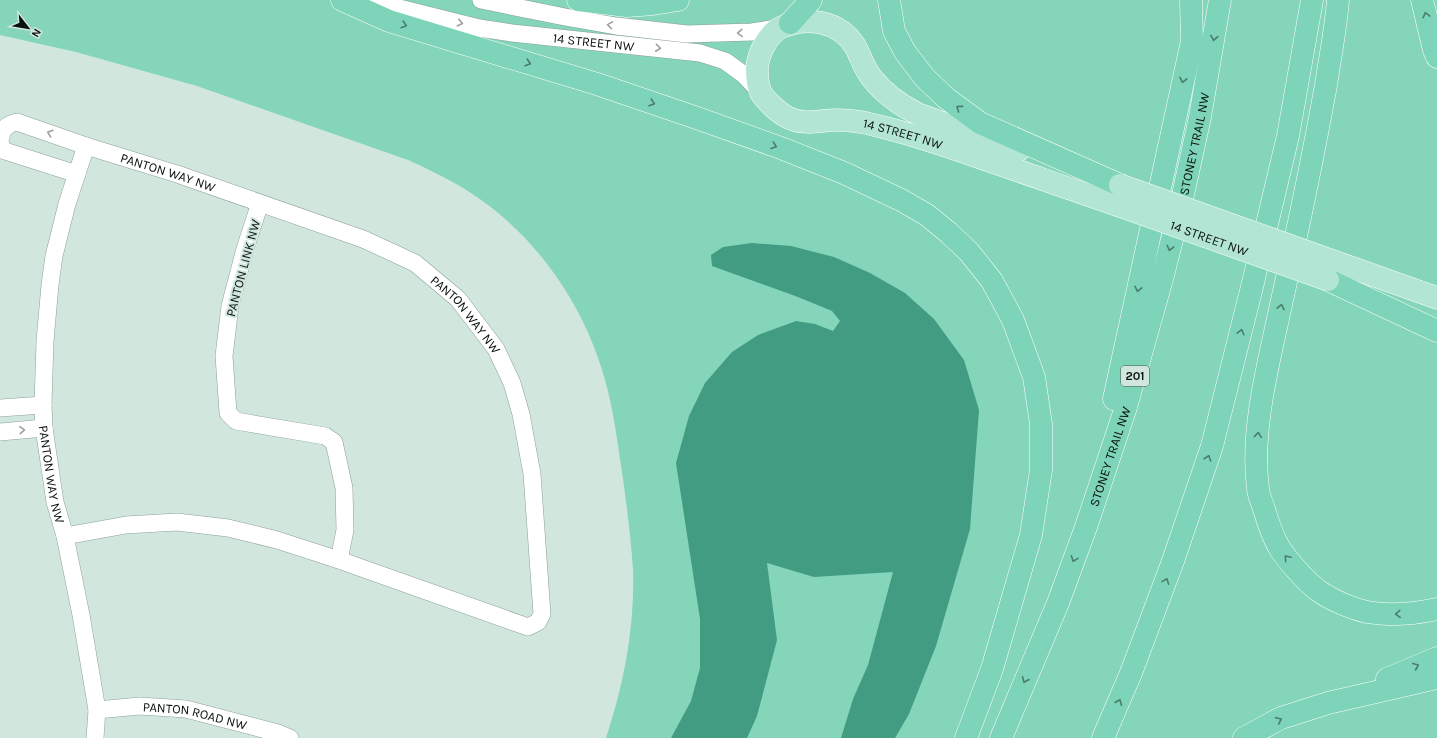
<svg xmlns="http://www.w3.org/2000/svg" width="1437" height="738" font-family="Karla,sans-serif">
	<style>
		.green { fill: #84d5ba }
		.water { fill: #419c81 }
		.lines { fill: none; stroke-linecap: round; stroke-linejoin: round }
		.minor-casing { stroke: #8ca098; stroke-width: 18 }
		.major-casing { stroke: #fff; stroke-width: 23 }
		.highway-casing { stroke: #fff; stroke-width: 23 }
		.minor { stroke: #fff; stroke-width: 17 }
		.major { stroke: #b2e5d4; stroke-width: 22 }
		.highway { stroke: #7ed4b8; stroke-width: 22 }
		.major-bridge-casing { stroke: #fff; stroke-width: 23; stroke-linecap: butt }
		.major-bridge { stroke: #b2e5d4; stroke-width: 22 }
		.oneway { stroke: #4a7d6c }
		.oneway2 { stroke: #9da09f }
		.labels { text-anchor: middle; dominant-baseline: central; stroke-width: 4; stroke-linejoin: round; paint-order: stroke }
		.shield { fill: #d1e7de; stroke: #46524d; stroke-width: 1 }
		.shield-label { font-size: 12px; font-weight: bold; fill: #0a120f }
		.street-label { font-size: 13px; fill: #0a120f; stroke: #d1e7de }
	</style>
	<rect width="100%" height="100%" fill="#d1e7de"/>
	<!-- green -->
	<path class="green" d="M0 0H1437V738H606C624 684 635 627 633 569 631 539 627 509 623 479 618 446 614 412 605 380 585 306 536 235 471 193 451 180 430 170 408 160L197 86 76 52 0 35Z"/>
	<!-- water -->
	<polygon class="water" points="752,243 791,246 834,257 870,273 905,293 934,319 964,360 979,410 970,529 936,646 909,714 895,738 841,738 853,699 868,665 893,572 814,577 767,563 777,640 757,716 747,738 671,738 691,701 700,668 700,619 676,463 689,416 705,383 732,352 758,335 796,321 815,324 833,331 840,321 832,311 798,297 712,266 711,255 723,247"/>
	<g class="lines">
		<!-- minor casing -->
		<g class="minor-casing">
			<g id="minor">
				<path id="s1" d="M367 0 479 28 512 33 700 53 725 61 743 74 761 93"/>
				<polyline points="481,0 565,17 616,26 687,34 752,32 778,28"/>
				<path id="s2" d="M0 139C2 129 7 124 17 122L86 146 177 174 363 239 415 263 458 299 496 349 512 383 521 414 532 474 542 614 538 622 528 627 339 560 277 540 228 528 177 522 126 525 65 536"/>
				<polyline points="0,140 1,146 5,151 77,174"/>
				<path id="s3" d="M86 146 67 204 54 256 50 285 45 341 43 405 44 428 55 502 65 536 81 615 97 710 95 738"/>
				<polyline points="260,203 245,249 230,306 224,356 228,413 236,421 325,436 334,442 344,488 345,530 339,560"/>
				<polyline points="0,408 43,405"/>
				<polyline points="0,432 44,428"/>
				<path id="s4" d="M97 710 140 706 186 709 278 733 290 738"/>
			</g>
		</g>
		<!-- major casing -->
		<g class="major-casing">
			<g id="major">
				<path id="s5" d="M1019 150 918 114C900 105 884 94 871 77 864 68 861 57 855 46 839 21 808 16 782 27 768 33 758 54 757 68 757 76 758 86 761 93 766 101 779 113 787 117 803 126 820 120 837 120 851 120 864 122 878 126 917 135 955 149 993 162 1034 176 1075 191 1117 205"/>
				<polyline points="1333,261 1437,298"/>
			</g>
		</g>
		<!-- highway casing -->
		<g class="highway-casing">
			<g id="highway">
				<polyline points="342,0 389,21 597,84 694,117 781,148 844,173 901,200 927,215 949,233 969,252 992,281 1013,320 1034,377 1041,424 1041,470 1031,535 992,669 966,738"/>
				<polyline points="578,0 627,6 653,4 678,0"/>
				<polyline points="889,0 894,31 905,52 925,78 946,98 980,123 1120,185"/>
				<path d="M1338 0C1336 28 1330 57 1326 85 1313 157 1298 229 1282 300 1270 358 1250 429 1258 488 1258 495 1262 502 1264 509 1268 522 1272 536 1279 547 1286 559 1308 584 1319 591 1331 600 1353 609 1367 612 1390 616 1414 614 1437 609"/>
				<polyline points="1422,0 1434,50 1437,57"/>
				<polyline points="790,23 811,0"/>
				<polyline points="1328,280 1437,331"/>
				<polyline points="1114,399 1192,41 1191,0"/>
				<polyline points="1387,679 1437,658"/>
				<path id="s6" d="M1001 738 1058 603 1086 527 1126 407 1162 279 1181 204 1200 117 1220 0"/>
				<polyline points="1103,738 1131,673 1173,561 1212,446 1251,291 1288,136 1312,0"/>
				<polyline points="1244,738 1281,718 1328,703 1437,678"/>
			</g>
		</g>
		<!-- minor -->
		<use href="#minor" class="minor"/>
		<!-- major -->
		<use href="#major" class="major"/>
		<!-- highway -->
		<use href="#highway" class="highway"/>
		<!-- major-bridge casing -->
		<g class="major-bridge-casing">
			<g id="major-bridge">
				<polyline points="1120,185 1333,261"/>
				<path id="s7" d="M1117 205 1328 280"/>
			</g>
		</g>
		<!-- major-bridge -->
		<use href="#major-bridge" class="major-bridge"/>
	</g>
	<!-- one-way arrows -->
	<defs><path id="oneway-chevron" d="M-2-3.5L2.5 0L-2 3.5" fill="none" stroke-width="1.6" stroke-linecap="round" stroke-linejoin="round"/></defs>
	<g class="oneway">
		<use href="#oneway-chevron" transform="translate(1426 15) rotate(-104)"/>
		<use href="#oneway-chevron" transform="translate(404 25) rotate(17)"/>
		<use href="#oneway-chevron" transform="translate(1214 38) rotate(100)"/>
		<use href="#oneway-chevron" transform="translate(528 63) rotate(17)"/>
		<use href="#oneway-chevron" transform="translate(1183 80) rotate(102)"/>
		<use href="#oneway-chevron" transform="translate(652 103) rotate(19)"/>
		<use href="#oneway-chevron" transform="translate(959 108) rotate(-144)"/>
		<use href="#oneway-chevron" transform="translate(774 146) rotate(20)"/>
		<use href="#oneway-chevron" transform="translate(1170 248) rotate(104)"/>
		<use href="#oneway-chevron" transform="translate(1138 289) rotate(102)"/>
		<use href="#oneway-chevron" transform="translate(1281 307) rotate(-78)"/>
		<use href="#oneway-chevron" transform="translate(1241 332) rotate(-76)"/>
		<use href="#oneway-chevron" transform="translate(1258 435) rotate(-84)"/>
		<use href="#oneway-chevron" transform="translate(1208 458) rotate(-71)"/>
		<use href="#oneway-chevron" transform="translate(1287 558) rotate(-130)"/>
		<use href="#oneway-chevron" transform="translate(1074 559) rotate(111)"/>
		<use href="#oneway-chevron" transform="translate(1166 581) rotate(-69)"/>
		<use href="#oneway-chevron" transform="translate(1398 614) rotate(177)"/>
		<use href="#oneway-chevron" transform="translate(1416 666) rotate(-23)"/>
		<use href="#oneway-chevron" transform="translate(1025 680) rotate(113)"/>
		<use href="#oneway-chevron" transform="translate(1119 702) rotate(-67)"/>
		<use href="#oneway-chevron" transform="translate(1279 720) rotate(-25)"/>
	</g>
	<g class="oneway2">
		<use href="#oneway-chevron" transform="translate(460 23) rotate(13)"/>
		<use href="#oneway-chevron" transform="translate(610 25) rotate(-171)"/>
		<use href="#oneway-chevron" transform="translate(740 33) rotate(177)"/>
		<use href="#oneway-chevron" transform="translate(658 48) rotate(6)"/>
		<use href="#oneway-chevron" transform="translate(50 133) rotate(-161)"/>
		<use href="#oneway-chevron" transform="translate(22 430) rotate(-4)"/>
	</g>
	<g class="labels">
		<!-- shield labels -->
		<rect class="shield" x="1121" y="366" width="28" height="20" rx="3"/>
		<g class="shield-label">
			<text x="1135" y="376">201</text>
		</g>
		<!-- street labels -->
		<g class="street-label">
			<text stroke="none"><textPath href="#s1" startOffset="231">14 STREET NW</textPath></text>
			<text stroke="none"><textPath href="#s5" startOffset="514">14 STREET NW</textPath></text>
			<text stroke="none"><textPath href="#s6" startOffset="626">STONEY TRAIL NW</textPath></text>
			<text stroke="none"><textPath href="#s2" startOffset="185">PANTON WAY NW</textPath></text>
			<text stroke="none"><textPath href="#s7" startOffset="98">14 STREET NW</textPath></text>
			<text transform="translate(243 268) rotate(-75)">PANTON LINK NW</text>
			<text stroke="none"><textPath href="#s2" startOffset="521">PANTON WAY NW</textPath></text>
			<text stroke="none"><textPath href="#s6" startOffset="302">STONEY TRAIL NW</textPath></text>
			<text stroke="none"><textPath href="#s3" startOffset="334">PANTON WAY NW</textPath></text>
			<text stroke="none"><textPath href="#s4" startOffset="99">PANTON ROAD NW</textPath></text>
		</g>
	</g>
	<!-- north arrow -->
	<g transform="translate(28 28) rotate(121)" stroke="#d1e7de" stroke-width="3" paint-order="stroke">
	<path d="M0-3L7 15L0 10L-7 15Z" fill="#0a120f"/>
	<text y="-6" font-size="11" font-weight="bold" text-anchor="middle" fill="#0a120f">N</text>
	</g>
</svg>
